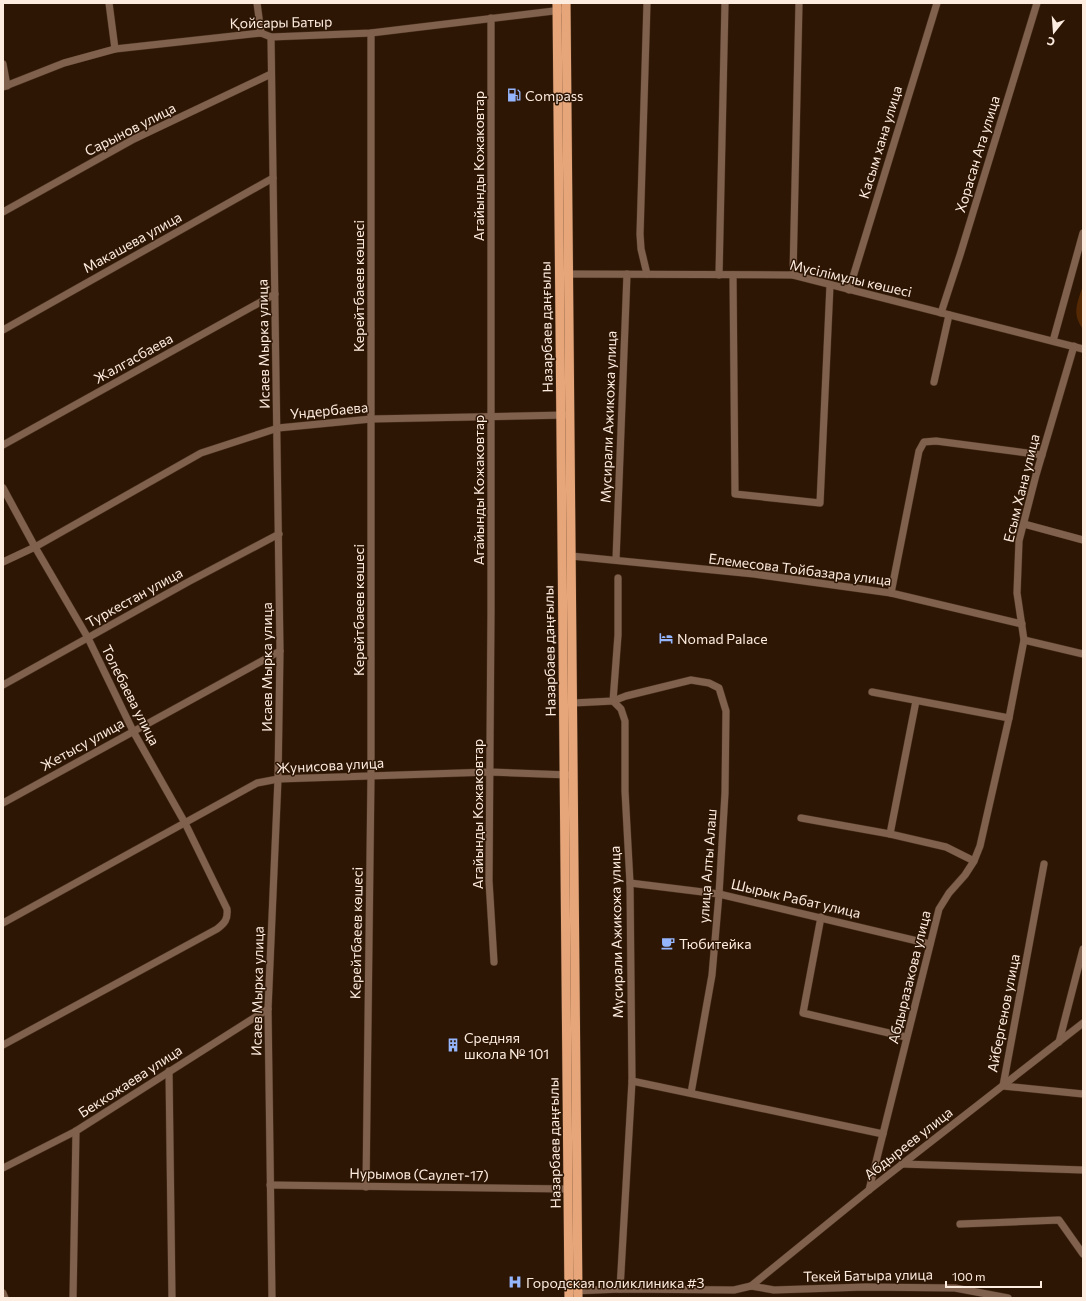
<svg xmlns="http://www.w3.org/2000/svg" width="1086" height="1301" font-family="Commissioner,sans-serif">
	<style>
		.green { fill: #552904 }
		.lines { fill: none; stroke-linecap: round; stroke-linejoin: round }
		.minor-casing { stroke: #47301e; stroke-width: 8 }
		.major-casing { stroke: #47301e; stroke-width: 10 }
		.minor { stroke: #80614d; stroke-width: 7 }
		.major { stroke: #e7a67a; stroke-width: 9 }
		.labels { text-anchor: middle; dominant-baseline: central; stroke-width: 3; stroke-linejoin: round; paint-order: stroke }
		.street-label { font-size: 14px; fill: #fdece0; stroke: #2e1604 }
		.poi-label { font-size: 14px; fill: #fdece0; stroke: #2e1604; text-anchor: start }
	</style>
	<rect width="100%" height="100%" fill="#2e1604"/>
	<!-- green -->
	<path class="green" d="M1083 285V329C1071 313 1078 302 1083 285Z"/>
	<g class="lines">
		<!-- minor casing -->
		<g class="minor-casing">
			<g id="minor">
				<polyline points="109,3 115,49"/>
				<polyline points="257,3 261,33"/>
				<polyline points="491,18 491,612 489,881 494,962"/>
				<polyline points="271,37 280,651 278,779 268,1009 272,1298"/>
				<polyline points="3,64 7,86"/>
				<polyline points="3,87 64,63 115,49 261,33 271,37 371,33 562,10"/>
				<polyline points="3,212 134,139 271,74"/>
				<polyline points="564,274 793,275 1083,349"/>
				<polyline points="647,274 641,249 640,234 647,3"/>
				<polyline points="719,275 725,3"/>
				<polyline points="733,275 735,494 820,503 830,285"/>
				<polyline points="793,275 799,3"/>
				<polyline points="849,290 937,3"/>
				<polyline points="941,313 960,255 1037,3"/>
				<polyline points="3,330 273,178"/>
				<polyline points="1053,341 1083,233"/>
				<polyline points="934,382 949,315"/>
				<polyline points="3,445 275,294"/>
				<path d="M3 488 35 547 88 638 133 731 185 823 227 909C228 919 225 923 217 929L3 1045"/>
				<polyline points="1024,524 1083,540"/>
				<polyline points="571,556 754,574 891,593 1022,624"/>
				<polyline points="616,560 627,274"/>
				<polyline points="3,562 35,547 201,453 278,428 371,419 566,415"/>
				<polyline points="618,578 618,635 613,701 621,709 625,721 625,791 630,883 632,1081 620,1289"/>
				<polyline points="891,593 919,451 924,442 936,441 1042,455"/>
				<polyline points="1024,640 1083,654"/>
				<polyline points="3,685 188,582 279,534"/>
				<polyline points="872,692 1009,718"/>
				<polyline points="573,703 613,701 626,696 691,680 709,683 719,688 726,711 725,793 719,894 712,975 691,1093"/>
				<polyline points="3,803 280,651"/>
				<polyline points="801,818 890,834 946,847 974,861"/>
				<polyline points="890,834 916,701"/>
				<polyline points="1044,864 1003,1086 1083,1094"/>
				<polyline points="630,883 719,894 930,944"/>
				<polyline points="821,917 803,1013 906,1037"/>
				<polyline points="3,923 257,783 278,779 490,772 569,775"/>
				<polyline points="1059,1042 1083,949"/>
				<polyline points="169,1071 172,1298"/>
				<polyline points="632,1081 883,1134"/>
				<polyline points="902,1164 1083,1170"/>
				<polyline points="3,1168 76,1131 268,1009"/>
				<polyline points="270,1185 568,1189"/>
				<polyline points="366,1187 371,776 371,33"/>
				<polyline points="869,1190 939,909 949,893 965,875 974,861 980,846 1009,718 1024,640 1017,593 1019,541 1036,475 1074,346"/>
				<polyline points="960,1224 1059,1220 1083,1254"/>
				<polyline points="751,1286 869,1190 1083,1023"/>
				<polyline points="574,1291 620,1289 734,1290 751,1286 774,1290 865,1287 955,1288 1008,1298"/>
				<polyline points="3,1293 5,1298"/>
				<polyline points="73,1298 76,1131"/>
			</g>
		</g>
		<!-- major casing -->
		<g class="major-casing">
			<g id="major">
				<polyline points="557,3 569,1298"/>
				<polyline points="566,3 578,1298"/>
			</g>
		</g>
		<!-- minor -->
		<use href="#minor" class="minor"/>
		<!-- major -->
		<use href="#major" class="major"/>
	</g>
	<!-- icons -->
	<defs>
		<g id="fuel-bare" transform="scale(1.08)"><path d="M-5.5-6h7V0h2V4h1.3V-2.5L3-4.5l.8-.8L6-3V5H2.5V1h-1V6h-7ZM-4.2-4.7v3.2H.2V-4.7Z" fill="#95b6fd" stroke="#2e1604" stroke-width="2.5" paint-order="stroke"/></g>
		<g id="hotel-bare" transform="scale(1.08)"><path d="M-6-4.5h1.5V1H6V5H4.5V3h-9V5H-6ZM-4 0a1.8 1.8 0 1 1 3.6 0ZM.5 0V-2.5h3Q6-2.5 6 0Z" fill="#95b6fd" stroke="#2e1604" stroke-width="2.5" paint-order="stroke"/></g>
		<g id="cafe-bare" transform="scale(1.08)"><path d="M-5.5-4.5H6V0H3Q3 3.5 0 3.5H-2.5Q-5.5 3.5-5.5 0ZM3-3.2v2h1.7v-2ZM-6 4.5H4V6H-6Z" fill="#95b6fd" stroke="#2e1604" stroke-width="2.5" paint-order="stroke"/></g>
		<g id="building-bare" transform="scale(1.08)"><path d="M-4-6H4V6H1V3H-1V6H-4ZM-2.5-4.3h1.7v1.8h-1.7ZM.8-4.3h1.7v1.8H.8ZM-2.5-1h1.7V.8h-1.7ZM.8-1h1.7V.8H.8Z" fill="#95b6fd" stroke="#2e1604" stroke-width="2.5" paint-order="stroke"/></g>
		<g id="hospital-bare" transform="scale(1.08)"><path d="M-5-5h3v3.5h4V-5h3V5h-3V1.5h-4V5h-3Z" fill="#95b6fd" stroke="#2e1604" stroke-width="2.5" paint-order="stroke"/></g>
	</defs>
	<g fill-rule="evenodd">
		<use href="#fuel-bare" x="514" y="95"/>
		<use href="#hotel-bare" x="666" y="638"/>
		<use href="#cafe-bare" x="668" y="943"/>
		<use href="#building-bare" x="453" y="1045"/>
		<use href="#hospital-bare" x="515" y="1282"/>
	</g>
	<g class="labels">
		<!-- street labels -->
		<g class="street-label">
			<text transform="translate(281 22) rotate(-1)">Қойсары Батыр</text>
			<text transform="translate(130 129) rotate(-27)">Сарынов улица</text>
			<text transform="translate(880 142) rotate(-73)">Касым хана улица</text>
			<text transform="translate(977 154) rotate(-73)">Хорасан Ата улица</text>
			<text transform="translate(478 166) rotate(-90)">Агайынды Кожаковтар</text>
			<text transform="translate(132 242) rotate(-29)">Макашева улица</text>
			<text transform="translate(851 278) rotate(13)">Мүсілімұлы көшесі</text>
			<text transform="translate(358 286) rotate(-90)">Керейтбаеев көшесі</text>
			<text transform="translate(546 327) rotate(-91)">Назарбаев даңғылы</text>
			<text transform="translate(263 344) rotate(-91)">Исаев Мырка улица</text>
			<text transform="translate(133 358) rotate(-29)">Жалгасбаева</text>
			<text transform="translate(329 410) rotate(-5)">Ундербаева</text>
			<text transform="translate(608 417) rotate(-88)">Мусирали Ажикожа улица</text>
			<text transform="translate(1021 488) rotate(-76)">Есым Хана улица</text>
			<text transform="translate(478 490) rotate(-90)">Агайынды Кожаковтар</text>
			<text transform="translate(800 569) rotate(7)">Елемесова Тойбазара улица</text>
			<text transform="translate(134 597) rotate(-29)">Туркестан улица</text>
			<text transform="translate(358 610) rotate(-90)">Керейтбаеев көшесі</text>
			<text transform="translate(549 651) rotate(-91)">Назарбаев даңғылы</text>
			<text transform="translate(266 667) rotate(-90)">Исаев Мырка улица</text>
			<text transform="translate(131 695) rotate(63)">Толебаева улица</text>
			<text transform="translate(82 744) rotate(-29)">Жетысу улица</text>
			<text transform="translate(330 765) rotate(-3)">Жунисова улица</text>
			<text transform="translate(477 814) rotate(-90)">Агайынды Кожаковтар</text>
			<text transform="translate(707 866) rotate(-86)">улица Алты Алаш</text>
			<text transform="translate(796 898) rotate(13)">Шырык Рабат улица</text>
			<text transform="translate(616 932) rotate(-91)">Мусирали Ажикожа улица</text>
			<text transform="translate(356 933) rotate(-89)">Керейтбаеев көшесі</text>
			<text transform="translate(909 977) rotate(-76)">Абдыразакова улица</text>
			<text transform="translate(257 991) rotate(-89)">Исаев Мырка улица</text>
			<text transform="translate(1003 1013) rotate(-79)">Айбергенов улица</text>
			<text transform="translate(130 1081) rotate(-33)">Беккожаева улица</text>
			<text transform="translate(554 1143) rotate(-91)">Назарбаев даңғылы</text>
			<text transform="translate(908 1143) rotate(-38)">Абдыреев улица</text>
			<text transform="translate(419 1174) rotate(1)">Нурымов (Саулет-17)</text>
			<text transform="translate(868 1275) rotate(-1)">Текей Батыра улица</text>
		</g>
		<!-- poi labels -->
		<g class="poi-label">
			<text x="525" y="95">Compass</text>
			<text x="677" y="638">Nomad Palace</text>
			<text x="679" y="943">Тюбитейка</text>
			<text x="464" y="1037">Средняя<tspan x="464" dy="16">школа № 101</tspan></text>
			<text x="526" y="1282">Городская поликлиника #3</text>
		</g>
	</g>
	<!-- border -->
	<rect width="1086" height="1301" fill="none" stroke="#fdece0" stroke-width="8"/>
	<!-- north arrow -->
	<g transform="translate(1054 32) rotate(197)" stroke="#2e1604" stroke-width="3" paint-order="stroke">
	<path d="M0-3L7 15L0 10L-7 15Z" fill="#fdece0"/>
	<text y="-6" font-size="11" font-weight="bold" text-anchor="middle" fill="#fdece0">С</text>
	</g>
	<!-- scale -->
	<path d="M946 1281v6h95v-6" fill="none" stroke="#fdece0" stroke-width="2"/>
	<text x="952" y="1281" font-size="12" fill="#fdece0" stroke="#2e1604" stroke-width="3" paint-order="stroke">100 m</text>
</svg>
